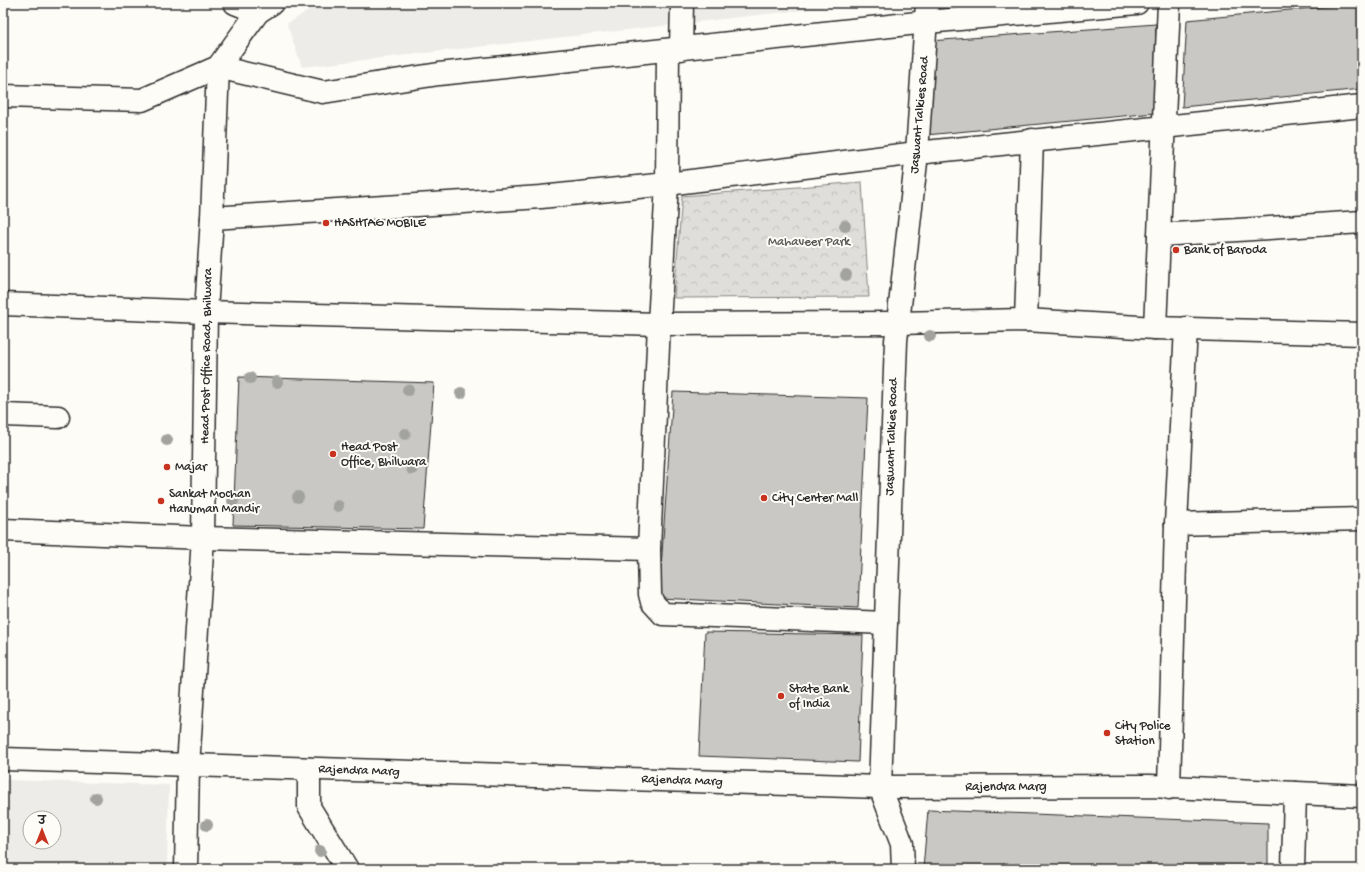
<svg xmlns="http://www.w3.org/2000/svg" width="1365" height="872" font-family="'Gochi Hand','Playpen Sans Deva',sans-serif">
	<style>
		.built { fill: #edece8; fill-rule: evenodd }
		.park { fill: url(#park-crowns); stroke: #858482 }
		.building { fill: #c9c8c4; stroke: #2b2b2b }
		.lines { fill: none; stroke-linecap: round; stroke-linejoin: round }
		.minor-casing { stroke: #2b2b2b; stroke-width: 25 }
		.minor { stroke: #fdfcf7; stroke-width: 22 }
		.tree { fill: #a2a29f }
		.poi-dot { fill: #c8321e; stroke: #fdfcf7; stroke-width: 1.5 }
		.labels { text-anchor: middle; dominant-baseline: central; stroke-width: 4; stroke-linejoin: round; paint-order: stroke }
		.street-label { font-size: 13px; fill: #2b2b2b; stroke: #fdfcf7 }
		.poi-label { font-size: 13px; fill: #2b2b2b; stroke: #fdfcf7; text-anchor: start }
		.park-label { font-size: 13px; fill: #585857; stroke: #fdfcf7 }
	</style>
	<defs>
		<pattern id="park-crowns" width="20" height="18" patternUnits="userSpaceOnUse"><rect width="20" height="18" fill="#dfdeda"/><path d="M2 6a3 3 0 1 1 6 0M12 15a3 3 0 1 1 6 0" fill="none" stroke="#c0bfbb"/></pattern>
	</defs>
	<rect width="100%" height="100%" fill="#fdfcf7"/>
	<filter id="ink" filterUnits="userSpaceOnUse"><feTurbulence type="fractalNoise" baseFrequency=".025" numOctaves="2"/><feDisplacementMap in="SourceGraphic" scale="8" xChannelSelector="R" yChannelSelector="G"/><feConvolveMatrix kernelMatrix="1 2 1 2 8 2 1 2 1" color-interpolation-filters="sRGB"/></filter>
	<g filter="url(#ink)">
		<!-- built -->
		<g class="built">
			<polygon points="320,3 864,3 302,67 287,24"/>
			<path d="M3 780 169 785 167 869H3ZM30 818H54V842H30Z"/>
		</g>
		<!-- park -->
		<polygon class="park" points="862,182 869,297 674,298 682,196"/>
		<!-- building -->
		<g class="building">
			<polygon points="1362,3 1362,89 1182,107 1187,20"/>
			<polygon points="1156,24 1154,113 926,135 930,41"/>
			<polygon points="239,377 434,383 423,529 233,525"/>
			<polygon points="673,392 868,398 858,608 659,598"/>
			<polygon points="705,632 863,635 858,762 699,756"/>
			<polygon points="928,810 1268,823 1268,869 923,869"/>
		</g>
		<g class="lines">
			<!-- minor casing -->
			<g class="minor-casing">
				<g id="minor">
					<polyline points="235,3 258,12"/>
					<polyline points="681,49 682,3"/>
					<polyline points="218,67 323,92 439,74 927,22 1137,3"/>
					<polyline points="3,96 142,100 218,67 258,12 272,3"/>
					<polyline points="212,218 541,197 667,184 917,153 1362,106"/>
					<polyline points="1159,235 1362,222"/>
					<polyline points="3,304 206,312 659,324 898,323 1026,320 1155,328 1362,334"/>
					<polyline points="1026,320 1032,140"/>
					<polyline points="1155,328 1169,3"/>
					<polyline points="3,415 58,417"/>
					<polyline points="1176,524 1362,519"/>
					<polyline points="3,530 203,538 649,549 659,324 667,184 668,50"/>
					<polyline points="649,549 650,594 652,602 663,614 886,623"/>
					<polyline points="3,759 880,787 1150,786 1362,796"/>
					<polyline points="309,769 309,807 347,869"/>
					<polyline points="1169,788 1176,524 1186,328"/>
					<polyline points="186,869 188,766 203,538 206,312 212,218 218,67"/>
					<polyline points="903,869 902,844 880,787 896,341 917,153 927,3"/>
					<polyline points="1293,869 1295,793"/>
				</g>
			</g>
			<!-- minor -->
			<use href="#minor" class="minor"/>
		</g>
		<!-- trees -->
		<g class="tree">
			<circle cx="845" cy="226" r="6"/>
			<circle cx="846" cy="275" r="6"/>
			<circle cx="930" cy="336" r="6"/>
			<circle cx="250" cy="378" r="6"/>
			<circle cx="277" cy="382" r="6"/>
			<circle cx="408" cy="390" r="6"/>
			<circle cx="461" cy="393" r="6"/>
			<circle cx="405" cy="434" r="6"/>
			<circle cx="167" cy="440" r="6"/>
			<circle cx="412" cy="469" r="6"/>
			<circle cx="298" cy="497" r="6"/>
			<circle cx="233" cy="501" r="6"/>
			<circle cx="338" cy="506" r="6"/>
			<circle cx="96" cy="798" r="6"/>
			<circle cx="207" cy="825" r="6"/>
			<circle cx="320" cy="851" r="6"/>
		</g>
	</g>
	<!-- markers -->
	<g class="poi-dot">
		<circle cx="326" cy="223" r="4"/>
		<circle cx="1176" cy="250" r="4"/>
		<circle cx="333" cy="454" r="4"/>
		<circle cx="167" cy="467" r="4"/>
		<circle cx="764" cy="498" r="4"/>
		<circle cx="161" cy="501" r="4"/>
		<circle cx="781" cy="696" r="4"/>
		<circle cx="1107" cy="733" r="4"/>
	</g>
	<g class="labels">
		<!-- street labels -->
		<g class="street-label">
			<text transform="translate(920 115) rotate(-85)">Jaswant Talkies Road</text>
			<text transform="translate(207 356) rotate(-89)">Head Post Office Road, Bhilwara</text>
			<text transform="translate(892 437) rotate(-88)">Jaswant Talkies Road</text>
			<text transform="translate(359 771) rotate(2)">Rajendra Marg</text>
			<text transform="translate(682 781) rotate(2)">Rajendra Marg</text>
			<text x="1006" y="787">Rajendra Marg</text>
		</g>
		<!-- poi labels -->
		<g class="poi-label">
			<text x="334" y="223">HASHTAG MOBILE</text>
			<text x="1184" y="250">Bank of Baroda</text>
			<text x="341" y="447">Head Post<tspan x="341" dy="15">Office, Bhilwara</tspan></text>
			<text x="175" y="467">Majar</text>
			<text x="169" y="494">Sankat Mochan<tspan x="169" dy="15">Hanuman Mandir</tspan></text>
			<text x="772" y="498">City Center Mall</text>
			<text x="789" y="689">State Bank<tspan x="789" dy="15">of India</tspan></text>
			<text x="1115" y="726">City Police<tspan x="1115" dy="15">Station</tspan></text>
		</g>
		<!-- park labels -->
		<g class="park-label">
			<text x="809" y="242">Mahaveer Park</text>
		</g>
	</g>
	<!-- margin -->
	<rect width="1365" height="872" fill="none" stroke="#fdfcf7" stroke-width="16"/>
	<rect x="8" y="8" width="1349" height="856" fill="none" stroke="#2b2b2b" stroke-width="1.5" filter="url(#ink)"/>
	<!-- north arrow -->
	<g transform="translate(42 830)"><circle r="19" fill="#fdfcf7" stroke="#a9a8a5"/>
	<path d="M0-3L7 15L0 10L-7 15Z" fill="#c8321e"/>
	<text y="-6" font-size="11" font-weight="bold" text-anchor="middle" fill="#2b2b2b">उ</text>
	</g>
</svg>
